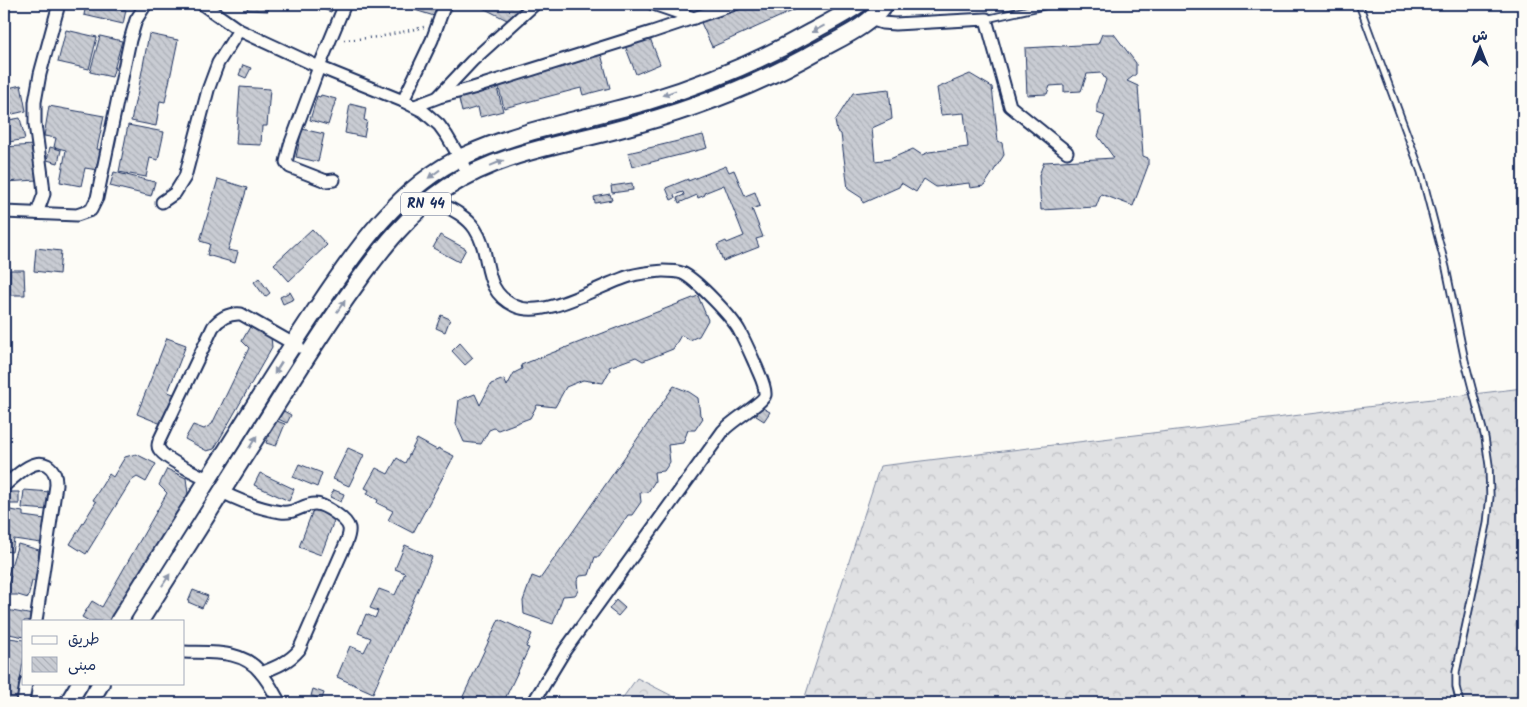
<svg xmlns="http://www.w3.org/2000/svg" width="1527" height="707" font-family="Kalam,'Playpen Sans Arabic',sans-serif">
	<style>
		.forest { fill: url(#forest-crowns); stroke: #7e88a0 }
		.building { fill: url(#building-back-hatch); stroke: #1b2f5e }
		.lines { fill: none; stroke-linecap: round; stroke-linejoin: round }
		.service-casing { stroke: #1b2f5e; stroke-width: 9 }
		.minor-casing { stroke: #1b2f5e; stroke-width: 15 }
		.primary-casing { stroke: #1b2f5e; stroke-width: 20 }
		.path { stroke: #1b2f5e; stroke-width: 2.5; stroke-dasharray: 1 4; stroke-linecap: butt }
		.service { stroke: #fdfcf7; stroke-width: 5.5 }
		.minor { stroke: #fdfcf7; stroke-width: 11 }
		.primary { stroke: #fdfcf7; stroke-width: 16 }
		.oneway { fill: #8c96aa }
		.labels { text-anchor: middle; dominant-baseline: central; stroke-width: 4; stroke-linejoin: round; paint-order: stroke }
		.shield { fill: #fdfcf7; stroke: #5f6c8c; stroke-width: 1 }
		.shield-label { font-size: 14px; font-weight: bold; fill: #1b2f5e }
	</style>
	<defs>
		<pattern id="forest-crowns" width="20" height="18" patternUnits="userSpaceOnUse" patternTransform="scale(1.25)"><rect width="20" height="18" fill="#e0e1e3"/><path d="M2 6a3 3 0 1 1 6 0M12 15a3 3 0 1 1 6 0" fill="none" stroke="#c0c1c5"/></pattern>
		<pattern id="building-back-hatch" width="6" height="6" patternUnits="userSpaceOnUse" patternTransform="scale(1.25)"><rect width="6" height="6" fill="#c9ccd3"/><path d="M-1 5l2 2M0 0l6 6M5-1l2 2" fill="none" stroke="#acb0b8"/></pattern>
	</defs>
	<rect width="100%" height="100%" fill="#fdfcf7"/>
	<filter id="ink" filterUnits="userSpaceOnUse"><feTurbulence type="fractalNoise" baseFrequency=".02" numOctaves="2"/><feDisplacementMap in="SourceGraphic" scale="10" xChannelSelector="R" yChannelSelector="G"/><feConvolveMatrix kernelMatrix="1 2 1 2 8 2 1 2 1" color-interpolation-filters="sRGB"/></filter>
	<g filter="url(#ink)">
		<!-- forest -->
		<g class="forest">
			<polygon points="1523,388 1523,703 803,703 880,466"/>
			<polygon points="637,678 686,703 619,703"/>
		</g>
		<!-- building -->
		<g class="building">
			<polygon points="86,4 119,4 118,8 126,10 123,24 84,15"/>
			<polygon points="248,4 269,4 268,11 247,10"/>
			<polygon points="310,4 335,4 331,12"/>
			<polygon points="406,4 438,4 434,16 405,7"/>
			<polygon points="485,4 522,4 513,23 483,8"/>
			<polygon points="726,4 808,4 712,47 698,16"/>
			<polygon points="66,30 97,37 89,69 58,62"/>
			<polygon points="4,33 7,33 8,62 4,62"/>
			<polygon points="648,33 660,64 636,74 624,43"/>
			<polygon points="149,34 178,40 165,102 160,101 156,126 131,121 136,97 137,97"/>
			<polygon points="1102,34 1114,34 1136,63 1136,74 1127,81 1138,86 1143,156 1148,158 1148,166 1133,206 1101,194 1096,207 1041,210 1039,175 1044,162 1114,158 1098,136 1105,116 1097,113 1097,105 1106,80 1101,73 1087,74 1081,91 1064,92 1064,85 1050,86 1047,94 1027,95 1025,48 1098,44"/>
			<polygon points="100,36 122,41 112,77 90,72"/>
			<polygon points="577,50 600,50 610,88 583,95 581,88 504,108 496,76 553,61 552,57"/>
			<polygon points="243,65 251,68 246,78 239,75"/>
			<polygon points="970,74 992,87 998,141 1002,143 1004,155 984,186 970,188 969,183 936,187 924,179 916,192 901,183 899,187 863,203 862,198 848,189 841,134 837,131 835,121 853,93 889,89 892,119 872,128 875,161 890,159 913,149 922,155 929,152 968,147 964,113 941,115 937,88"/>
			<polygon points="496,84 503,111 480,117 478,107 462,112 458,95"/>
			<polygon points="21,85 26,111 4,116 4,89"/>
			<polygon points="240,87 270,89 267,126 262,126 261,145 236,144"/>
			<polygon points="321,95 336,99 328,125 310,120 317,96 320,97"/>
			<polygon points="350,104 366,108 364,120 367,121 364,137 345,133"/>
			<polygon points="49,106 104,116 97,149 102,150 98,170 85,168 81,186 60,182 66,150 54,147 56,138 44,136"/>
			<polygon points="20,118 25,139 4,143 4,121"/>
			<polygon points="128,125 164,132 158,160 150,158 146,177 119,172"/>
			<polygon points="302,129 324,134 318,162 296,157"/>
			<polygon points="703,135 707,148 632,167 628,153"/>
			<polygon points="34,145 37,180 5,182 4,147"/>
			<polygon points="50,147 61,150 58,163 47,160"/>
			<polygon points="726,166 729,172 734,170 745,196 755,192 760,206 752,209 763,237 756,239 759,247 723,261 717,245 726,241 727,243 744,236 724,185 704,193 705,195 698,198 697,195 679,203 677,198 684,195 683,192 674,195 675,198 671,200 666,188 688,179 688,181"/>
			<polygon points="114,172 155,182 151,196 110,186"/>
			<polygon points="218,179 247,188 228,250 238,252 235,263 207,255 210,244 200,241"/>
			<polygon points="632,183 633,190 612,193 611,186"/>
			<polygon points="610,194 612,200 595,203 594,197"/>
			<polygon points="312,229 327,245 289,281 274,264"/>
			<polygon points="440,235 466,249 459,262 433,248"/>
			<polygon points="36,248 61,251 59,274 34,271"/>
			<polygon points="10,270 24,270 25,295 10,295"/>
			<polygon points="259,278 270,293 265,297 254,282"/>
			<polygon points="290,292 294,299 283,304 280,297"/>
			<polygon points="698,296 708,320 699,336 690,340 681,335 673,349 643,361 636,357 609,367 610,370 603,383 583,380 566,387 555,407 537,405 530,418 498,430 494,428 489,430 481,444 464,442 456,424 459,400 475,394 480,405 491,384 504,379 507,386 514,373 522,369 521,365"/>
			<polygon points="441,315 450,319 445,332 436,328"/>
			<polygon points="251,325 271,337 272,347 214,449 207,451 185,439 193,425 204,429 212,424 249,348 242,341"/>
			<polygon points="167,338 186,345 168,392 176,395 164,425 137,414"/>
			<polygon points="460,343 473,358 465,365 452,351"/>
			<polygon points="674,386 689,392 698,398 700,415 703,418 695,430 688,430 683,443 668,445 670,462 664,471 654,472 655,481 648,492 640,493 641,502 632,515 628,515 599,557 595,557 589,575 580,576 577,581 578,591 575,595 563,596 553,624 524,614 523,601 532,576 540,579"/>
			<polygon points="761,407 770,412 764,421 756,416"/>
			<polygon points="282,410 291,415 287,423 278,419"/>
			<polygon points="274,420 285,424 276,446 266,443"/>
			<polygon points="417,439 437,450 438,448 454,456 413,533 388,520 393,511 377,503 378,500 367,494 369,490 365,488 376,468 388,474 397,458 405,463"/>
			<polygon points="348,448 364,455 349,486 333,479"/>
			<polygon points="136,454 156,464 146,482 137,477 131,481 86,554 70,544 96,502 93,500 109,474 113,477 125,457"/>
			<polygon points="299,464 322,473 317,487 293,477"/>
			<polygon points="167,469 186,478 188,494 116,621 89,621 82,617 92,601 102,607 167,493 159,485"/>
			<polygon points="260,473 294,489 289,501 254,485"/>
			<polygon points="24,490 51,492 49,510 22,508"/>
			<polygon points="334,490 344,494 341,502 330,497"/>
			<polygon points="9,492 19,492 19,504 8,504"/>
			<polygon points="316,502 338,510 321,555 299,547"/>
			<polygon points="4,509 23,512 23,516 45,519 41,543 14,539 12,552 4,551"/>
			<polygon points="18,544 39,550 38,578 37,582 32,581 28,598 18,595 8,595 8,585 11,576 8,575"/>
			<polygon points="405,545 432,557 373,693 337,677 350,646 364,652 371,638 358,633 366,614 375,618 378,611 370,608 379,589 395,595 405,573 395,569"/>
			<polygon points="193,590 208,596 202,608 188,602"/>
			<polygon points="616,600 625,608 618,616 609,609"/>
			<polygon points="7,610 33,615 32,621 24,621 24,637 4,633"/>
			<polygon points="499,619 532,634 526,647 529,648 503,703 460,703"/>
			<polygon points="9,638 24,640 24,657 16,703 4,703 4,667"/>
			<polygon points="313,689 324,693 322,699 311,696"/>
		</g>
		<g class="lines">
			<!-- service casing -->
			<g class="service-casing">
				<g id="service">
					<polyline points="1359,4 1421,172 1446,268 1465,361 1485,438 1489,465 1490,496 1487,524 1456,672 1456,687 1460,703"/>
					<polyline points="986,19 1052,4"/>
				</g>
			</g>
			<!-- minor casing -->
			<g class="minor-casing">
				<g id="minor">
					<polyline points="202,4 239,30 319,67 403,101 423,111 439,125 447,136 460,158 468,175"/>
					<polyline points="653,4 694,18"/>
					<polyline points="870,19 882,23 895,24 986,19 1010,106 1067,152"/>
					<polyline points="439,96 472,61 535,4"/>
					<polyline points="403,101 432,40 445,4"/>
					<polyline points="415,106 439,97 473,88 652,32 735,4"/>
					<polyline points="334,180 326,181 290,167 286,162 290,145 319,67 345,4"/>
					<path d="M432 199C447 207 466 215 475 229 493 256 480 290 515 306 545 320 599 285 630 276 640 273 652 272 663 271 669 271 676 271 682 273 696 279 733 318 740 332 746 343 751 355 756 366 759 374 766 386 765 395 763 403 731 421 723 431L565 650 533 703"/>
					<polyline points="162,202 175,193 185,177 208,90 218,63 239,30"/>
					<polyline points="4,212 77,215 91,210 97,198 130,40 136,20 146,4"/>
					<polyline points="37,213 44,194 43,183 35,124 35,102 40,74 59,4"/>
					<path d="M208 479C197 474 164 459 159 449 157 446 158 445 159 441L213 327C220 318 229 313 241 314L299 347"/>
					<path d="M4 486C14 478 33 457 47 465 55 470 56 477 56 485L36 621"/>
					<path d="M222 492C240 501 260 509 281 512 295 514 303 504 315 504 324 504 347 519 349 528 350 533 348 538 346 543L299 650C289 662 276 667 261 673"/>
					<path d="M184 652C211 653 243 649 261 673 269 682 274 693 280 703"/>
					<polyline points="23,703 26,683"/>
				</g>
			</g>
			<!-- primary casing -->
			<g class="primary-casing">
				<g id="primary">
					<path d="M119 621C159 558 199 495 238 432 264 390 290 348 317 308 355 251 400 185 464 156 523 129 586 119 648 101 704 84 760 61 811 32 827 23 844 15 859 4"/>
					<path d="M140 621C182 555 224 489 265 423 294 377 322 331 354 287 381 249 409 213 448 187 498 154 559 145 616 130 686 112 756 86 819 50 842 37 869 26 885 4"/>
					<polyline points="68,703 80,683"/>
					<polyline points="89,703 101,683"/>
				</g>
			</g>
			<!-- path -->
			<polyline class="path" points="344,40 379,37 424,27"/>
			<!-- service -->
			<use href="#service" class="service"/>
			<!-- minor -->
			<use href="#minor" class="minor"/>
			<!-- primary -->
			<use href="#primary" class="primary"/>
		</g>
		<!-- one-way arrows -->
		<defs><path id="oneway-solid" d="M-6-.8H1V-3.2L6.5 0L1 3.2V.8H-6Z" transform="scale(1.25)"/></defs>
		<g class="oneway">
			<use href="#oneway-solid" transform="translate(818 29) rotate(151)"/>
			<use href="#oneway-solid" transform="translate(669 93) rotate(160)"/>
			<use href="#oneway-solid" transform="translate(497 163) rotate(-22)"/>
			<use href="#oneway-solid" transform="translate(434 174) rotate(144)"/>
			<use href="#oneway-solid" transform="translate(341 306) rotate(-56)"/>
			<use href="#oneway-solid" transform="translate(278 368) rotate(122)"/>
			<use href="#oneway-solid" transform="translate(253 442) rotate(-58)"/>
			<use href="#oneway-solid" transform="translate(166 580) rotate(-57)"/>
		</g>
	</g>
	<g class="labels">
		<!-- shield labels -->
		<rect class="shield" x="401" y="192.5" width="50" height="23" rx="4"/>
		<g class="shield-label">
			<text x="426" y="204">RN 44</text>
		</g>
	</g>
	<!-- margin -->
	<rect width="1527" height="707" fill="none" stroke="#fdfcf7" stroke-width="20"/>
	<rect x="10" y="10" width="1507" height="687" fill="none" stroke="#1b2f5e" stroke-width="2" filter="url(#ink)"/>
	<!-- legend -->
	<rect x="22" y="620" width="162" height="65" fill="#fdfcf7" stroke="#a3aaba"/>
	<rect x="32" y="636" width="25" height="8" fill="#fdfcf7" stroke="#a3aaba"/>
	<text x="68" y="644" font-size="15" fill="#1b2f5e">طريق</text>
	<rect x="32" y="657" width="25" height="15" fill="url(#building-back-hatch)" stroke="#a3aaba"/>
	<text x="68" y="670" font-size="15" fill="#1b2f5e">مبنى</text>
	<!-- north arrow -->
	<g transform="translate(1480 48)" stroke="#fdfcf7" stroke-width="4" paint-order="stroke">
	<path d="M0-4L9 19L0 12L-9 19Z" fill="#1b2f5e"/>
	<text y="-8" font-size="14" font-weight="bold" text-anchor="middle" fill="#1b2f5e">ش</text>
	</g>
</svg>
